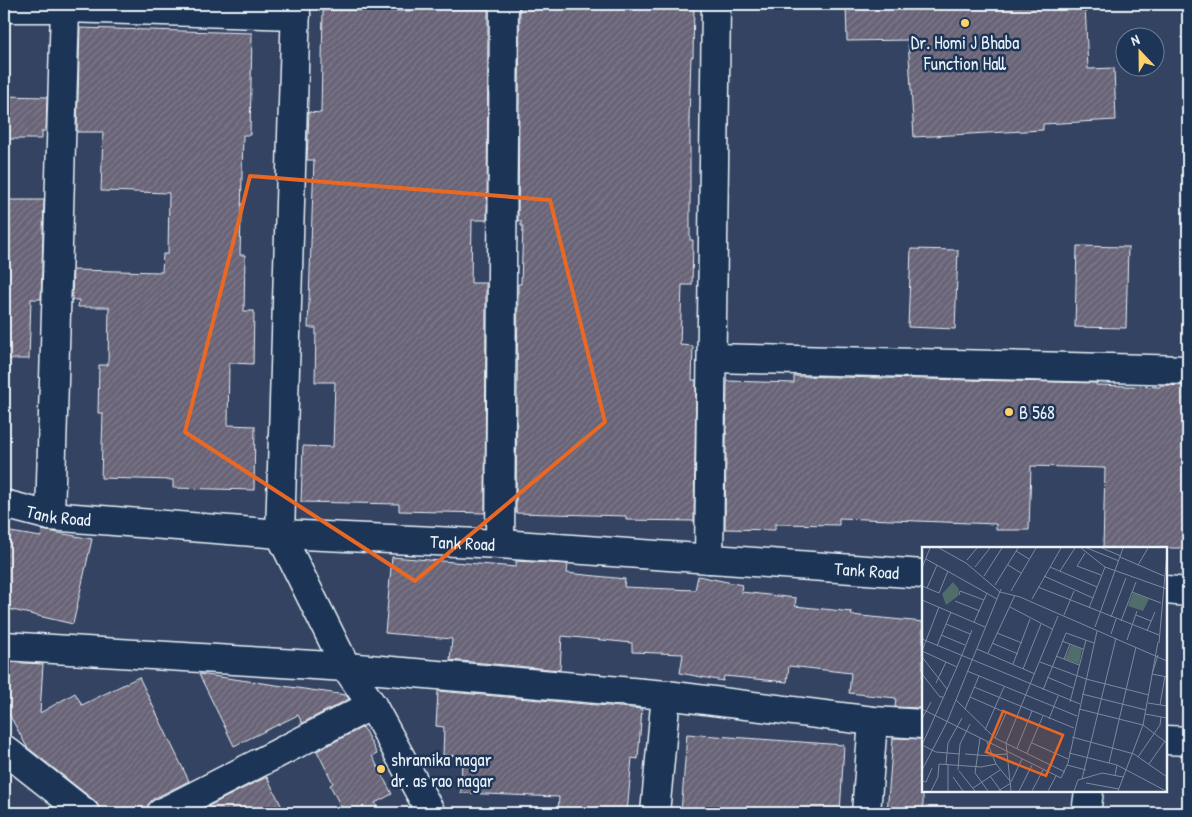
<svg xmlns="http://www.w3.org/2000/svg" width="1192" height="817" font-family="'Patrick Hand',sans-serif">
	<style>
		.building { fill: url(#building-hatch); stroke: #e8f1f8 }
		.lines { fill: none; stroke-linecap: round; stroke-linejoin: round }
		.minor-casing { stroke: #e8f1f8; stroke-width: 31 }
		.tertiary-casing { stroke: #e8f1f8; stroke-width: 31 }
		.minor { stroke: #1d3557; stroke-width: 28 }
		.tertiary { stroke: #1d3557; stroke-width: 28 }
		.marked { fill: none; stroke: #e86824; stroke-width: 4; stroke-linejoin: round }
		.poi-dot { fill: #ffd166; stroke: #1d3557; stroke-width: 2 }
		.labels { text-anchor: middle; dominant-baseline: central; stroke-width: 5; stroke-linejoin: round; paint-order: stroke }
		.poi-label { font-size: 18px; fill: #e8f1f8; stroke: #1d3557; text-anchor: start }
		.street-label { font-size: 18px; fill: #e8f1f8; stroke: #1d3557 }
		.inset-road { fill: none; stroke: #7c899d; stroke-width: 1 }
		.view { fill: #e86824; fill-opacity: 0.15; stroke: #e86824; stroke-width: 2.5 }
		.inset-edge { fill: none; stroke: #e8f1f8; stroke-width: 2.5 }
	</style>
	<defs>
		<pattern id="building-hatch" width="6" height="6" patternUnits="userSpaceOnUse" patternTransform="scale(1.25)"><rect width="6" height="6" fill="#696477"/><path d="M-1 1l2-2M0 6l6-6M5 7l2-2" fill="none" stroke="#7e7b8b"/></pattern>
	</defs>
	<rect width="100%" height="100%" fill="#344361"/>
	<filter id="ink" filterUnits="userSpaceOnUse"><feTurbulence type="fractalNoise" baseFrequency=".02" numOctaves="2"/><feDisplacementMap in="SourceGraphic" scale="10" xChannelSelector="R" yChannelSelector="G"/><feConvolveMatrix kernelMatrix="1 2 1 2 8 2 1 2 1" color-interpolation-filters="sRGB"/></filter>
	<g filter="url(#ink)">
		<!-- building -->
		<g class="building">
			<polygon points="520,4 614,5 614,4 694,4 693,57 691,57 689,119 690,119 690,240 693,240 692,285 682,285 680,345 693,346 692,380 696,380 694,521 626,520 626,516 516,513 518,284 521,284 523,226 521,226 521,221 518,221"/>
			<polygon points="846,4 1085,4 1088,69 1114,68 1116,120 1043,124 1043,130 914,137 908,40 847,41"/>
			<polygon points="410,7 488,9 487,220 472,220 471,283 486,283 485,513 399,511 399,504 301,502 303,446 333,447 335,382 315,382 316,328 308,328 314,160 307,160 309,112 321,113 323,10 410,11"/>
			<polygon points="80,28 252,33 250,135 243,135 240,255 245,255 244,311 254,311 253,364 229,363 228,425 255,426 254,490 173,488 173,480 101,478 103,413 98,413 99,365 108,365 109,307 78,307 79,300 72,300 73,270 162,272 163,254 168,254 169,193 101,191 103,132 77,132"/>
			<polygon points="4,96 47,97 46,131 42,131 42,139 4,139"/>
			<polygon points="4,200 44,200 41,299 31,299 29,359 4,359"/>
			<polygon points="1077,246 1128,247 1126,328 1075,327"/>
			<polygon points="911,249 958,250 955,329 908,327"/>
			<polygon points="794,376 1096,383 1096,385 1160,387 1160,385 1188,386 1188,548 1103,548 1105,468 1031,466 1029,530 996,530 996,524 839,518 839,525 775,524 775,530 725,529 727,381 794,383"/>
			<polygon points="42,530 92,539 73,624 4,608 4,531 41,537"/>
			<polygon points="392,557 516,567 516,561 568,564 567,573 625,579 624,587 695,590 698,576 742,585 741,592 796,598 795,606 852,612 851,615 923,622 923,708 895,707 896,698 849,693 851,673 789,666 787,682 724,676 723,681 680,673 683,654 632,652 632,643 562,636 560,670 450,660 452,639 385,633"/>
			<polygon points="4,662 43,664 40,713 75,693 82,705 139,677 189,781 153,799 148,805 146,813 100,813 99,807 95,801 27,747 4,705"/>
			<polygon points="199,674 346,695 349,699 302,723 298,715 234,746"/>
			<polygon points="438,691 642,709 638,759 632,758 627,813 558,812 559,797 461,793 462,756 443,755 444,727 436,726"/>
			<polygon points="363,727 377,754 372,756 392,794 375,803 380,813 344,813 330,785 333,783 317,751"/>
			<polygon points="687,734 844,745 840,813 681,813"/>
			<polygon points="893,738 923,739 923,813 887,813"/>
			<polygon points="267,777 285,813 195,813 252,784"/>
		</g>
		<g class="lines">
			<!-- minor casing -->
			<g class="minor-casing">
				<g id="minor">
					<polyline points="4,8 65,8 296,15"/>
					<polyline points="713,358 1188,370"/>
					<path id="s1" d="M4 504 50 516 280 534 500 544 923 574"/>
					<polyline points="50,516 65,8"/>
					<polyline points="500,544 504,4"/>
					<polyline points="709,559 716,4"/>
					<polyline points="1166,590 1188,592"/>
					<polyline points="346,667 666,695 873,721 923,724"/>
					<polyline points="1166,740 1188,741"/>
					<polyline points="4,749 85,813"/>
					<polyline points="161,813 372,705"/>
					<polyline points="655,813 666,695"/>
					<polyline points="866,813 873,721"/>
					<polyline points="1086,813 1089,791"/>
				</g>
			</g>
			<!-- tertiary casing -->
			<g class="tertiary-casing">
				<g id="tertiary">
					<polyline points="296,4 280,534 346,667 372,705 431,813"/>
					<polyline points="4,646 346,667"/>
				</g>
			</g>
			<!-- minor -->
			<use href="#minor" class="minor"/>
			<!-- tertiary -->
			<use href="#tertiary" class="tertiary"/>
		</g>
	</g>
	<!-- marked area -->
	<path class="marked" d="M250 176 550 200 605 422 415 581 185 432Z"/>
	<!-- markers -->
	<g class="poi-dot">
		<circle cx="965" cy="23" r="5"/>
		<circle cx="1009" cy="412" r="5"/>
		<circle cx="381" cy="769" r="5"/>
	</g>
	<g class="labels">
		<!-- poi labels -->
		<g class="poi-label">
			<text x="965" y="42" text-anchor="middle">Dr. Homi J Bhaba<tspan x="965" dy="21">Function Hall</tspan></text>
			<text x="1019" y="412">B 568</text>
			<text x="391" y="759">shramika nagar<tspan x="391" dy="21">dr. as rao nagar</tspan></text>
		</g>
		<!-- street labels -->
		<g class="street-label">
			<text stroke="none"><textPath href="#s1" startOffset="56">Tank Road</textPath></text>
			<text stroke="none"><textPath href="#s1" startOffset="461">Tank Road</textPath></text>
			<text stroke="none"><textPath href="#s1" startOffset="866">Tank Road</textPath></text>
		</g>
	</g>
	<!-- overview -->
	<g transform="translate(922 547)">
		<rect width="245" height="245" fill="#344361"/>
		<path d="M31 35 37 42 36 49 24 58 20 47ZM211 46 227 52 221 64 206 59ZM149 98 160 102 157 117 143 112Z" fill="#506d6c"/>
		<path class="inset-road" d="M17 1 44 16 78 45 98 50 245 114M159 1 183 20 245 42M165 1 197 14M180 1 199 9M94 4 107 12M163 6 155 19 179 28M198 10 242 29M4 12 75 52M45 13 55 1M86 18 99 26M216 18 226 1M53 20 68 1M128 20 175 40M0 21 8 1M138 24 153 1M62 29 80 1M122 29 171 51M73 38 96 1M0 39 17 46 26 24M116 40 237 88M5 41 15 18M89 44 114 1M210 45 239 56M37 48 38 44 62 53M110 52 139 1M0 53 63 80M33 54 58 64M88 60 130 82M167 61 183 20M142 68 152 44M214 68 229 74M189 70 204 31M199 74 214 35M52 75 65 46M24 77 48 87M173 80 201 1M225 84 233 65M75 86 100 96M189 87 194 72M19 88 43 98M0 92 158 157M205 93 215 64M140 94 161 102M70 96 96 107M237 96 245 5M15 99 29 65M55 102 113 127M0 104 35 120 0 198M0 104 17 60M66 106 93 48M134 109 157 118M0 110 25 142M142 112 148 97M118 115 164 132 227 148M91 117 108 72M35 120 50 83M101 122 119 77M45 124 155 169M0 127 18 150H21M230 127 236 108M230 127 245 130M125 130 151 141M14 136 24 115M52 140 152 181M121 143 144 86 172 96M160 147 224 163M48 150 96 171M34 153 73 191 143 225M148 155 164 93M226 156 245 159M238 158 243 129M0 162 139 231 146 216 175 84M43 162 57 129M157 162 221 178 245 196M223 167 245 171M0 172 9 155M127 172 136 149M63 183 82 140M150 190 212 207 245 230M58 191 53 226 66 244M73 191 84 166M65 195 74 217 88 234M110 196 146 212M0 198 14 205 38 207M95 201 110 164M105 206 121 169M147 206 195 218 193 228M43 207 70 209M70 208 85 207M216 210 238 178 239 170M187 216 214 100M24 217 26 196 40 171M26 217V244M227 217 243 194M145 218 164 223M195 218 244 244M0 223 25 175 79 42M36 223 38 197 48 177M37 224 53 244M68 229 79 244M31 230 41 244M160 232 194 91M0 234 4 235 10 221M89 235 100 212M164 236 197 242M51 241 78 223M9 244 16 230 17 217 59 220 74 217M76 244 89 236M89 244 84 196 136 69M97 244 110 218M110 244 121 223M126 244 134 229M152 244 156 233 180 226 201 230M196 244 221 178 236 95"/>
		<path class="view" d="M81 164 141 188 124 229 64 205Z"/>
		<rect width="245" height="245" class="inset-edge"/>
	</g>
	<!-- margin -->
	<rect width="1192" height="817" fill="none" stroke="#1d3557" stroke-width="20"/>
	<rect x="10" y="10" width="1172" height="797" fill="none" stroke="#e8f1f8" stroke-width="2" filter="url(#ink)"/>
	<!-- north arrow -->
	<g transform="translate(1140 52) rotate(338)"><circle r="24" fill="#1d3557" stroke="#6e8097"/>
	<path d="M0-4L9 19L0 12L-9 19Z" fill="#ffd166"/>
	<text y="-8" font-size="14" font-weight="bold" text-anchor="middle" fill="#e8f1f8">N</text>
	</g>
</svg>
